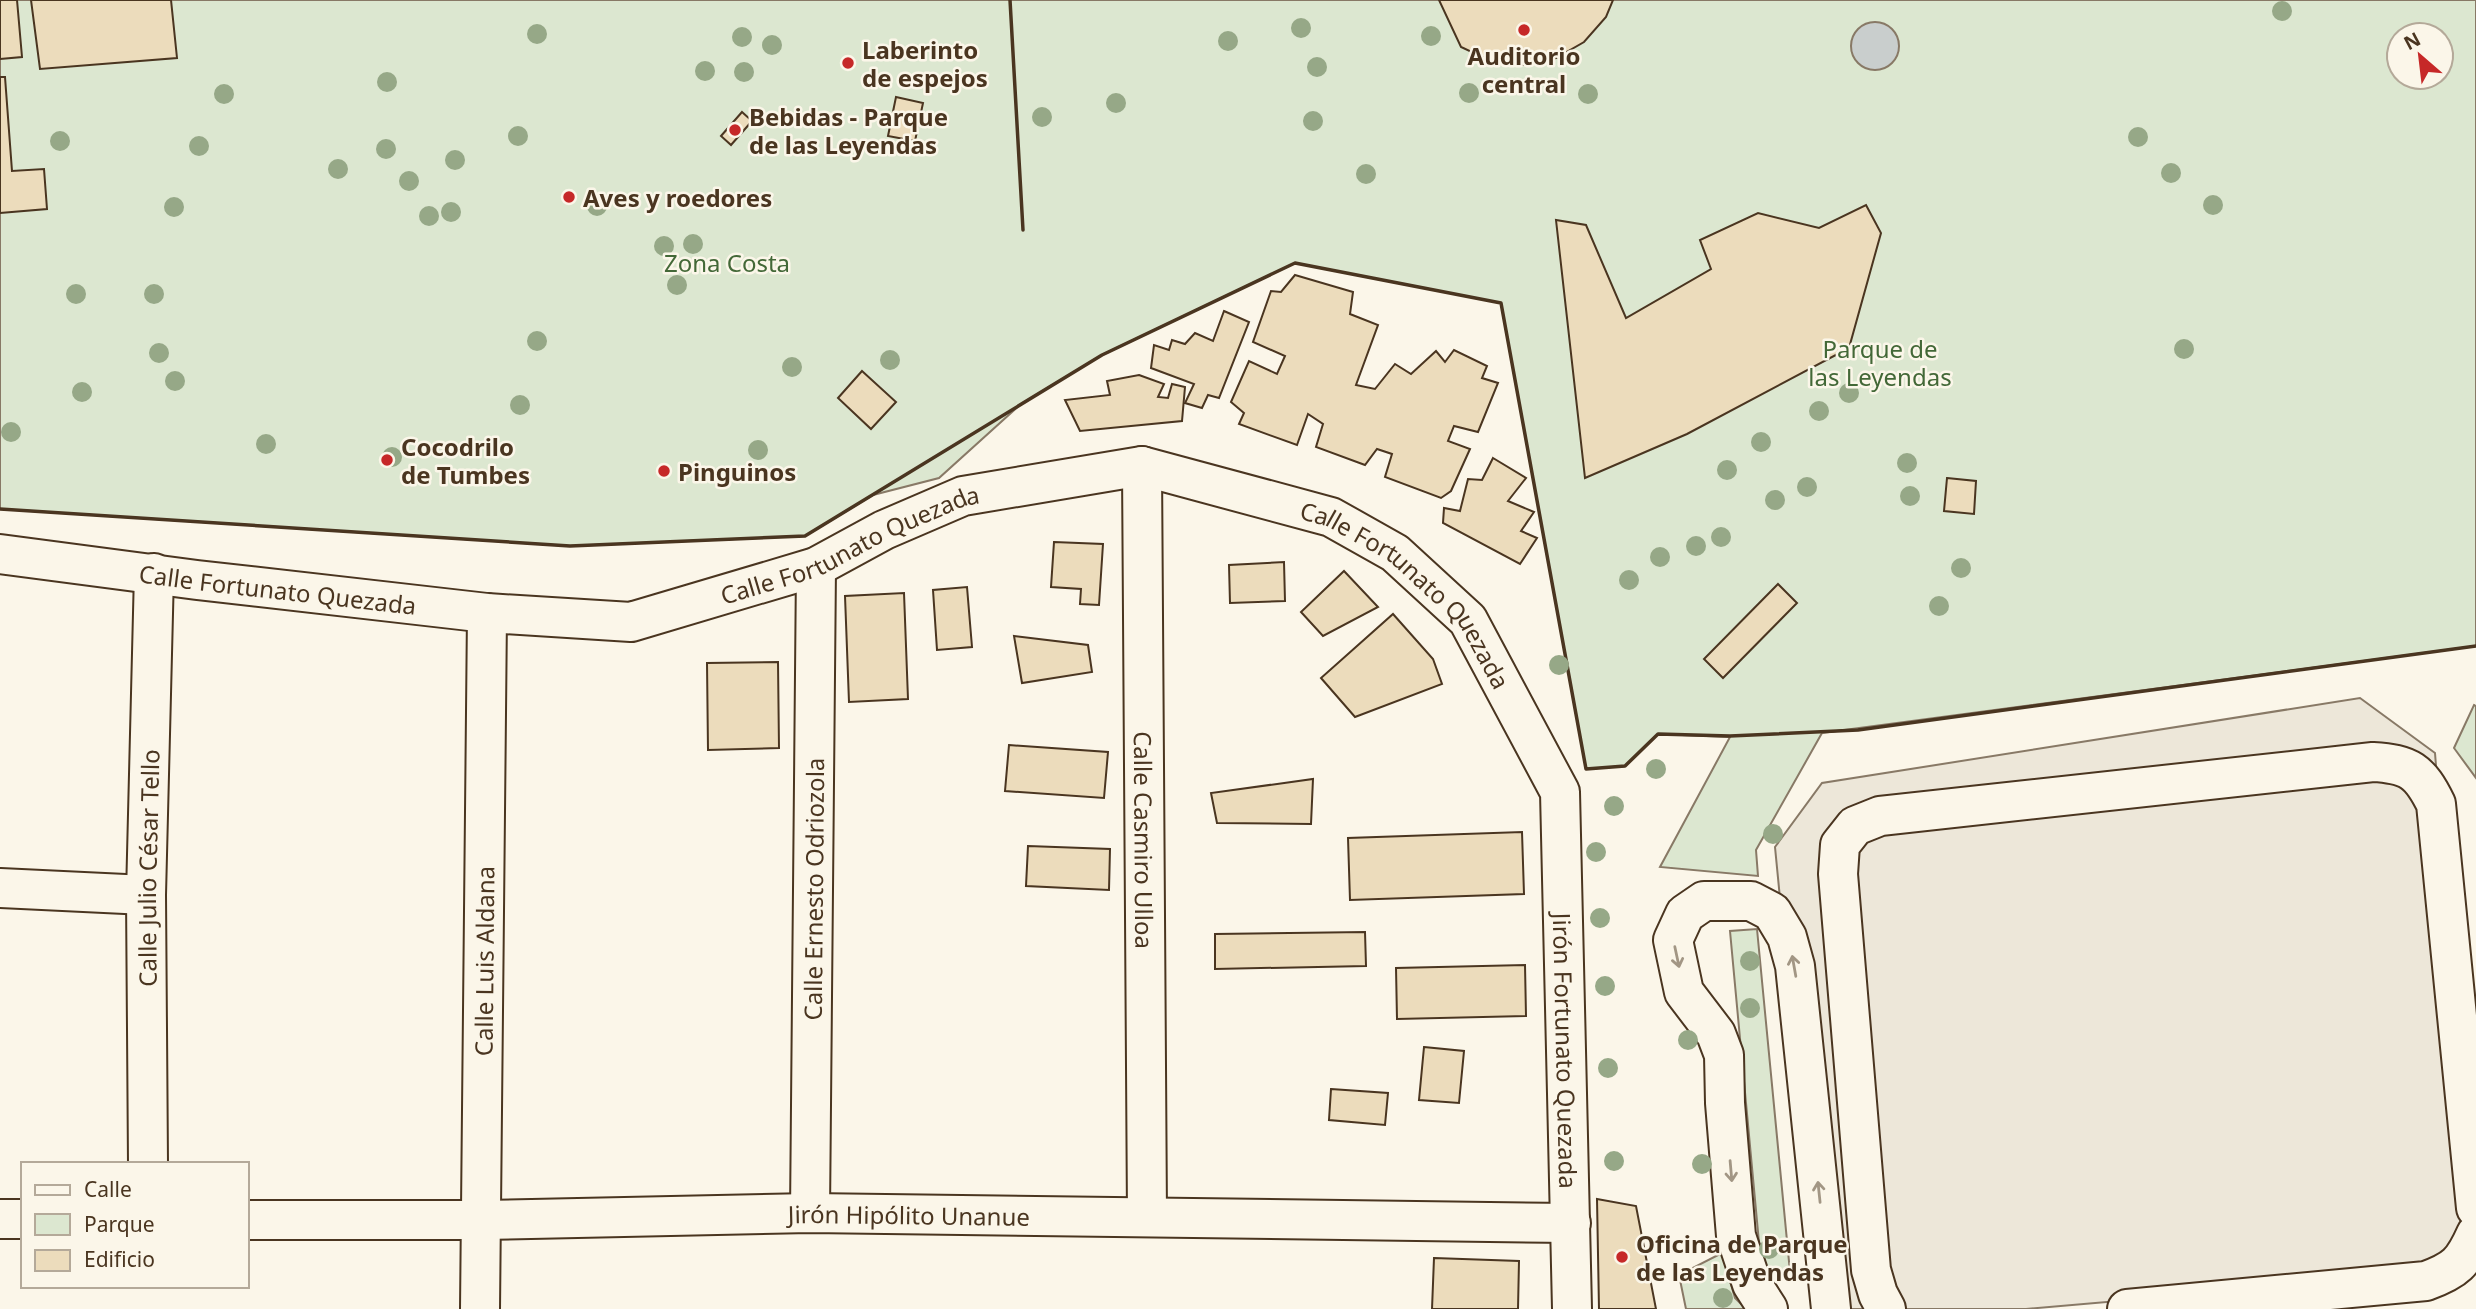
<svg xmlns="http://www.w3.org/2000/svg" width="2476" height="1309" font-family="'Noto Sans',sans-serif">
	<style>
		.green { fill: #dce7d0; stroke: #887966; stroke-width: 2; fill-rule: evenodd }
		.parking { fill: #ede7d9; stroke: #887966; stroke-width: 2 }
		.water { fill: #c9cecd; stroke: #887966; stroke-width: 2 }
		.building { fill: #ecdcbc; stroke: #4a3520; stroke-width: 2 }
		.lines { fill: none; stroke-linecap: round; stroke-linejoin: round }
		.minor-casing { stroke: #4a3520; stroke-width: 42 }
		.minor { stroke: #fbf6e9; stroke-width: 38 }
		.wall { stroke: #4a3520; stroke-width: 3.5 }
		.tree { fill: #96a887 }
		.oneway { stroke: #a29684 }
		.poi-dot { fill: #c62828; stroke: #fbf6e9; stroke-width: 2.5 }
		.labels { text-anchor: middle; dominant-baseline: central; stroke-width: 5; stroke-linejoin: round; paint-order: stroke }
		.poi-label { font-size: 24px; font-weight: bold; fill: #4a3520; stroke: #fbf6e9; text-anchor: start }
		.park-label { font-size: 24px; fill: #436837; stroke: #fbf6e9 }
		.street-label { font-size: 24px; fill: #4a3520; stroke: #fbf6e9 }
	</style>
	<rect width="100%" height="100%" fill="#fbf6e9"/>
	<!-- green -->
	<g class="green">
		<path d="M0 0H2476V646L1822 733 1756 850 1758 876 1660 867 1730 737 1658 734 1625 766 1586 769 1501 303 1295 263 1102 355 1021 404 939 478 873 495 805 536 570 546 0 509ZM2399 35H2441V77H2399Z"/>
		<polygon points="2474,705 2476,706 2476,778 2454,748"/>
		<polygon points="1757,929 1790,1272 1762,1275 1730,931"/>
		<polygon points="1722,1253 1735,1298 1746,1309 1686,1309 1679,1275"/>
	</g>
	<!-- parking -->
	<polygon class="parking" points="2360,698 2435,753 2476,1270 2026,1309 1820,1309 1775,847 1822,783"/>
	<!-- water -->
	<circle class="water" cx="1875" cy="46" r="24"/>
	<!-- building -->
	<g class="building">
		<polygon points="0,0 17,0 22,57 0,59"/>
		<polygon points="31,0 171,0 177,58 40,69"/>
		<polygon points="1439,0 1613,0 1606,17 1584,42 1556,58 1524,65 1491,61 1461,47"/>
		<polygon points="0,77 5,77 12,171 44,169 47,209 0,213"/>
		<polygon points="896,97 923,103 915,141 888,136"/>
		<polygon points="742,112 752,121 731,145 721,136"/>
		<polygon points="1866,205 1881,233 1849,348 1687,434 1585,478 1556,220 1586,225 1626,318 1711,269 1700,240 1758,213 1819,228"/>
		<polygon points="1295,275 1353,292 1350,314 1378,325 1356,385 1375,389 1395,364 1411,374 1436,351 1445,362 1454,350 1487,366 1482,378 1498,383 1478,432 1454,426 1448,441 1470,449 1451,491 1441,498 1385,477 1392,454 1377,449 1365,465 1316,447 1323,424 1308,414 1297,445 1239,424 1244,413 1231,402 1249,361 1277,374 1285,356 1253,342 1271,291 1281,292"/>
		<polygon points="1224,311 1249,322 1219,398 1208,395 1202,408 1185,403 1194,384 1151,368 1154,345 1169,350 1172,340 1185,344 1195,333 1213,341"/>
		<polygon points="862,371 896,402 871,429 838,398"/>
		<polygon points="1139,375 1164,384 1158,397 1168,398 1172,384 1185,387 1182,421 1080,431 1065,400 1110,395 1107,381"/>
		<polygon points="1493,458 1526,478 1508,501 1534,512 1521,531 1537,538 1520,564 1443,523 1444,508 1460,511 1468,479 1482,480"/>
		<polygon points="1947,478 1976,481 1974,514 1944,511"/>
		<polygon points="1054,542 1103,544 1099,605 1080,604 1081,589 1051,587"/>
		<polygon points="1284,562 1285,601 1230,603 1229,565"/>
		<polygon points="1344,571 1378,607 1323,636 1301,612"/>
		<polygon points="1778,584 1797,603 1723,678 1704,659"/>
		<polygon points="967,587 972,647 937,650 933,590"/>
		<polygon points="904,593 908,699 849,702 845,596"/>
		<polygon points="1393,614 1433,659 1442,684 1355,717 1321,678"/>
		<polygon points="1014,636 1088,645 1092,672 1022,683"/>
		<polygon points="778,662 779,748 708,750 707,663"/>
		<polygon points="1009,745 1108,752 1104,798 1005,791"/>
		<polygon points="1313,779 1311,824 1217,823 1211,793"/>
		<polygon points="1522,832 1524,894 1350,900 1348,838"/>
		<polygon points="1028,846 1110,849 1109,890 1026,886"/>
		<polygon points="1365,932 1366,966 1215,969 1215,934"/>
		<polygon points="1525,965 1526,1016 1397,1019 1396,968"/>
		<polygon points="1424,1047 1464,1051 1459,1103 1419,1100"/>
		<polygon points="1331,1089 1388,1093 1385,1125 1329,1120"/>
		<polygon points="1597,1199 1636,1206 1656,1309 1599,1309"/>
		<polygon points="1434,1258 1519,1261 1518,1309 1432,1309"/>
	</g>
	<g class="lines">
		<!-- minor casing -->
		<g class="minor-casing">
			<g id="minor">
				<path id="s1" d="M1142 466 1147 1216"/>
				<path id="s2" d="M0 554 197 580 487 613 631 622 816 567 884 530 963 496 1142 466 1331 517 1395 553 1468 620 1560 792 1572 1309"/>
				<polyline points="0,888 146,895"/>
				<path id="s3" d="M148 1164 146 895 154 573"/>
				<path id="s4" d="M810 1213 816 567"/>
				<polyline points="0,1219 23,1219"/>
				<path id="s5" d="M247 1220H482L810 1213 1571 1223"/>
				<path id="s6" d="M480 1309 487 613"/>
				<polyline points="1768,1309 1752,1284 1736,1236 1725,1103 1724,1055 1716,1034 1684,992 1673,940 1685,914 1704,901 1751,901 1772,912 1787,937 1795,966 1831,1309"/>
				<path d="M1886 1309 1878 1294 1871 1270 1838 874 1840 845 1855 826 1880 816 2373 762C2409 764 2420 771 2436 804L2476 1208"/>
				<path d="M2127 1309 2426 1281C2456 1270 2463 1263 2476 1234"/>
			</g>
		</g>
		<!-- minor -->
		<use href="#minor" class="minor"/>
		<!-- wall -->
		<g class="wall">
			<polyline points="1010,0 1023,230"/>
			<polyline points="0,509 570,546 805,536 1102,355 1295,263 1501,303 1586,769 1625,766 1658,734 1730,736 1858,730 2476,646"/>
		</g>
	</g>
	<!-- trees -->
	<g class="tree">
		<circle cx="2282" cy="11" r="10"/>
		<circle cx="1301" cy="28" r="10"/>
		<circle cx="537" cy="34" r="10"/>
		<circle cx="1431" cy="36" r="10"/>
		<circle cx="742" cy="37" r="10"/>
		<circle cx="1228" cy="41" r="10"/>
		<circle cx="772" cy="45" r="10"/>
		<circle cx="1317" cy="67" r="10"/>
		<circle cx="705" cy="71" r="10"/>
		<circle cx="744" cy="72" r="10"/>
		<circle cx="387" cy="82" r="10"/>
		<circle cx="1469" cy="93" r="10"/>
		<circle cx="224" cy="94" r="10"/>
		<circle cx="1588" cy="94" r="10"/>
		<circle cx="1116" cy="103" r="10"/>
		<circle cx="1042" cy="117" r="10"/>
		<circle cx="1313" cy="121" r="10"/>
		<circle cx="518" cy="136" r="10"/>
		<circle cx="2138" cy="137" r="10"/>
		<circle cx="60" cy="141" r="10"/>
		<circle cx="199" cy="146" r="10"/>
		<circle cx="386" cy="149" r="10"/>
		<circle cx="455" cy="160" r="10"/>
		<circle cx="338" cy="169" r="10"/>
		<circle cx="2171" cy="173" r="10"/>
		<circle cx="1366" cy="174" r="10"/>
		<circle cx="409" cy="181" r="10"/>
		<circle cx="2213" cy="205" r="10"/>
		<circle cx="597" cy="206" r="10"/>
		<circle cx="174" cy="207" r="10"/>
		<circle cx="451" cy="212" r="10"/>
		<circle cx="429" cy="216" r="10"/>
		<circle cx="693" cy="244" r="10"/>
		<circle cx="664" cy="246" r="10"/>
		<circle cx="677" cy="285" r="10"/>
		<circle cx="76" cy="294" r="10"/>
		<circle cx="154" cy="294" r="10"/>
		<circle cx="537" cy="341" r="10"/>
		<circle cx="2184" cy="349" r="10"/>
		<circle cx="159" cy="353" r="10"/>
		<circle cx="890" cy="360" r="10"/>
		<circle cx="792" cy="367" r="10"/>
		<circle cx="175" cy="381" r="10"/>
		<circle cx="82" cy="392" r="10"/>
		<circle cx="1849" cy="393" r="10"/>
		<circle cx="520" cy="405" r="10"/>
		<circle cx="1819" cy="411" r="10"/>
		<circle cx="11" cy="432" r="10"/>
		<circle cx="1761" cy="442" r="10"/>
		<circle cx="266" cy="444" r="10"/>
		<circle cx="758" cy="450" r="10"/>
		<circle cx="392" cy="457" r="10"/>
		<circle cx="1907" cy="463" r="10"/>
		<circle cx="1727" cy="470" r="10"/>
		<circle cx="1807" cy="487" r="10"/>
		<circle cx="1910" cy="496" r="10"/>
		<circle cx="1775" cy="500" r="10"/>
		<circle cx="1721" cy="537" r="10"/>
		<circle cx="1696" cy="546" r="10"/>
		<circle cx="1660" cy="557" r="10"/>
		<circle cx="1961" cy="568" r="10"/>
		<circle cx="1629" cy="580" r="10"/>
		<circle cx="1939" cy="606" r="10"/>
		<circle cx="1559" cy="665" r="10"/>
		<circle cx="1656" cy="769" r="10"/>
		<circle cx="1614" cy="806" r="10"/>
		<circle cx="1773" cy="834" r="10"/>
		<circle cx="1596" cy="852" r="10"/>
		<circle cx="1600" cy="918" r="10"/>
		<circle cx="1750" cy="961" r="10"/>
		<circle cx="1605" cy="986" r="10"/>
		<circle cx="1750" cy="1008" r="10"/>
		<circle cx="1688" cy="1040" r="10"/>
		<circle cx="1608" cy="1068" r="10"/>
		<circle cx="1614" cy="1161" r="10"/>
		<circle cx="1702" cy="1164" r="10"/>
		<circle cx="1769" cy="1249" r="10"/>
		<circle cx="1723" cy="1298" r="10"/>
	</g>
	<!-- one-way arrows -->
	<defs><path id="oneway-shaft" d="M-6 0H5M1.5-3L5.5 0L1.5 3" fill="none" stroke-width="1.6" stroke-linecap="round" stroke-linejoin="round" transform="scale(1.75)"/></defs>
	<g class="oneway">
		<use href="#oneway-shaft" transform="translate(1677 957) rotate(78)"/>
		<use href="#oneway-shaft" transform="translate(1794 966) rotate(-100)"/>
		<use href="#oneway-shaft" transform="translate(1731 1171) rotate(85)"/>
		<use href="#oneway-shaft" transform="translate(1819 1192) rotate(-96)"/>
	</g>
	<!-- markers -->
	<g class="poi-dot">
		<circle cx="1524" cy="30" r="7"/>
		<circle cx="848" cy="63" r="7"/>
		<circle cx="735" cy="130" r="7"/>
		<circle cx="569" cy="197" r="7"/>
		<circle cx="387" cy="460" r="7"/>
		<circle cx="664" cy="471" r="7"/>
		<circle cx="1622" cy="1257" r="7"/>
	</g>
	<g class="labels">
		<!-- poi labels -->
		<g class="poi-label">
			<text x="862" y="49">Laberinto<tspan x="862" dy="28">de espejos</tspan></text>
			<text x="1524" y="55" text-anchor="middle">Auditorio<tspan x="1524" dy="28">central</tspan></text>
			<text x="749" y="116">Bebidas - Parque<tspan x="749" dy="28">de las Leyendas</tspan></text>
			<text x="583" y="197">Aves y roedores</text>
			<text x="401" y="446">Cocodrilo<tspan x="401" dy="28">de Tumbes</tspan></text>
			<text x="678" y="471">Pinguinos</text>
			<text x="1636" y="1243">Oficina de Parque<tspan x="1636" dy="28">de las Leyendas</tspan></text>
		</g>
		<!-- park labels -->
		<g class="park-label">
			<text x="727" y="262">Zona Costa</text>
			<text x="1880" y="348">Parque de<tspan x="1880" dy="28">las Leyendas</tspan></text>
		</g>
		<!-- street labels -->
		<g class="street-label">
			<text stroke="none"><textPath href="#s2" startOffset="868">Calle Fortunato Quezada</textPath></text>
			<text stroke="none"><textPath href="#s2" startOffset="280">Calle Fortunato Quezada</textPath></text>
			<text stroke="none"><textPath href="#s2" startOffset="1477">Calle Fortunato Quezada</textPath></text>
			<text stroke="none"><textPath href="#s1" startOffset="374">Calle Casmiro Ulloa</textPath></text>
			<text stroke="none"><textPath href="#s3" startOffset="296">Calle Julio César Tello</textPath></text>
			<text stroke="none"><textPath href="#s4" startOffset="324">Calle Ernesto Odriozola</textPath></text>
			<text stroke="none"><textPath href="#s6" startOffset="348">Calle Luis Aldana</textPath></text>
			<text stroke="none"><textPath href="#s2" startOffset="1995">Jirón Fortunato Quezada</textPath></text>
			<text stroke="none"><textPath href="#s5" startOffset="662">Jirón Hipólito Unanue</textPath></text>
		</g>
	</g>
	<!-- legend -->
	<rect x="21" y="1162" width="228" height="126" fill="#fbf6e9" stroke="#b4a999" stroke-width="2"/>
	<rect x="35" y="1185" width="35" height="10" fill="#fbf6e9" stroke="#b4a999" stroke-width="2"/>
	<text x="84" y="1197" font-size="21" fill="#4a3520">Calle</text>
	<rect x="35" y="1214" width="35" height="21" fill="#dce7d0" stroke="#b4a999" stroke-width="2"/>
	<text x="84" y="1232" font-size="21" fill="#4a3520">Parque</text>
	<rect x="35" y="1250" width="35" height="21" fill="#ecdcbc" stroke="#b4a999" stroke-width="2"/>
	<text x="84" y="1267" font-size="21" fill="#4a3520">Edificio</text>
	<!-- north arrow -->
	<g transform="translate(2420 56) rotate(332)"><circle r="33" fill="#fbf6e9" stroke="#b4a999" stroke-width="2"/>
	<path d="M0-5L12 26L0 18L-12 26Z" fill="#c62828"/>
	<text y="-10" font-size="19" font-weight="bold" text-anchor="middle" fill="#4a3520">N</text>
	</g>
</svg>
